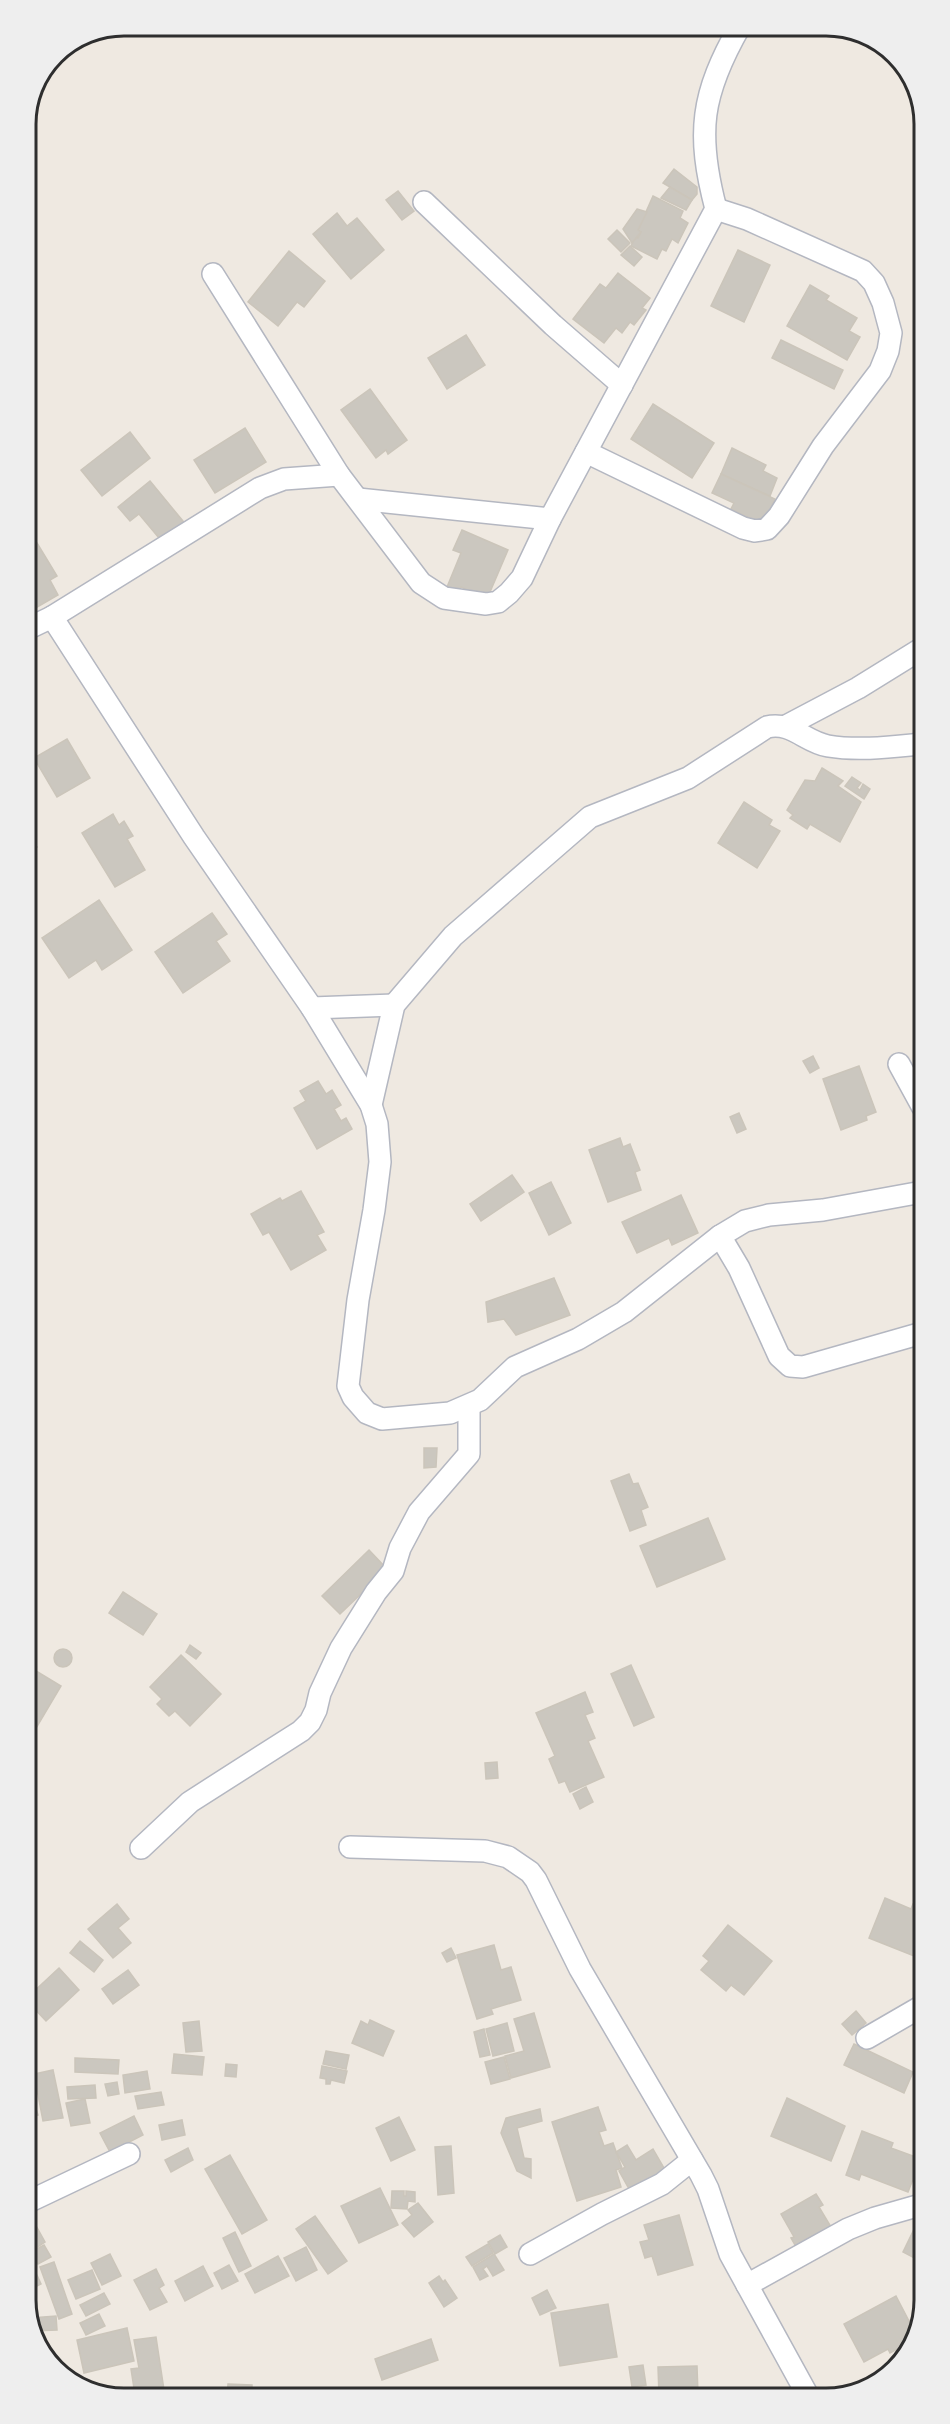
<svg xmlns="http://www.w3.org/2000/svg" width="950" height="2424" font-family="'Archivo Narrow',sans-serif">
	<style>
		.building { fill: #cbc7bf; stroke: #cbc5ba; stroke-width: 1.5 }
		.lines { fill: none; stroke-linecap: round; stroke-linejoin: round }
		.street-casing { stroke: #b4b7c1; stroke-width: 24 }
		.street { stroke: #fff; stroke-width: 21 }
		.rim { fill: none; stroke: #2e2e2e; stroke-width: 3 }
	</style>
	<rect width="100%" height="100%" fill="#efe9e1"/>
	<!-- building -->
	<g class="building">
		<polygon points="674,169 697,187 697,194 692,200 663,183"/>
		<polygon points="670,187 692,200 686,210 661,198"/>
		<polygon points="398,191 414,211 402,220 386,200"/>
		<polygon points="653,196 683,211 680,218 688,223 678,243 672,239 666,251 662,249 657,259 631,246 635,237 638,238 641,232 638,230"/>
		<polygon points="637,209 647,212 638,230 641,232 632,243 623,229"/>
		<polygon points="337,213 347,226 357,218 384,250 351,279 313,234"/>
		<polygon points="617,230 630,243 621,252 608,239"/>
		<polygon points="630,246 642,257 634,266 621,255"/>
		<polygon points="738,250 770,265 744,322 711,306"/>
		<polygon points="289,251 325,281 304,307 297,302 278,326 248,302"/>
		<polygon points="618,273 650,298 642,308 646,310 634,325 630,322 622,333 616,328 604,343 573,319 600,284 606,288"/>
		<polygon points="810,285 829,296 826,300 857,318 849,331 860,337 847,360 787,326"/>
		<polygon points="466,335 485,365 447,389 428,358"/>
		<polygon points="781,340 843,370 834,389 772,358"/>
		<polygon points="370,389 407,440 388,454 386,450 376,458 341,410"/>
		<polygon points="653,404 714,443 692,478 631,439"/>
		<polygon points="245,428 266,462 215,493 194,460"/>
		<polygon points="130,432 150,458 102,496 81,470"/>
		<polygon points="732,448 766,465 763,471 777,478 770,496 721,474"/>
		<polygon points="721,474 775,499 763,525 731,509 734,503 712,493"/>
		<polygon points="150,481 187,526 164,544 139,514 130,521 118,507"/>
		<polygon points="462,530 508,550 487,599 461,587 459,592 447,587 461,553 453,550"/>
		<polygon points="37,543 57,576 50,580 58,595 27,613 27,550"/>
		<polygon points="67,739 90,778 57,797 34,758"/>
		<polygon points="822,768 843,781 838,786 861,802 840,842 810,824 807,829 790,818 793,815 787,810 805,780 815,781"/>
		<polygon points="852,777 861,783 857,788 860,790 863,784 870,789 864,799 845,786"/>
		<polygon points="744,802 772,820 769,825 780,831 757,868 718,843"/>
		<polygon points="113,814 119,825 124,821 133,836 127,839 145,870 115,887 82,833"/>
		<polygon points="27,831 37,847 27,853"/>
		<polygon points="99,900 132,950 102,970 96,960 69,978 42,938"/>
		<polygon points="212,913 227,934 216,941 230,961 183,993 155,952"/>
		<polygon points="813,1056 819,1068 810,1073 803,1061"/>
		<polygon points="859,1066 876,1112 866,1116 867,1120 841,1130 823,1079"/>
		<polygon points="318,1081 326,1094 332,1090 341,1105 334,1109 341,1121 346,1118 352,1129 317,1149 294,1108 306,1101 300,1091"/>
		<polygon points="739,1113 746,1129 737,1133 730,1117"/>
		<polygon points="620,1138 623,1147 630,1144 640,1170 635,1172 641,1190 608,1202 589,1150"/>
		<polygon points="512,1175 524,1192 481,1221 470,1204"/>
		<polygon points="551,1182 571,1223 549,1235 529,1193"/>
		<polygon points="301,1191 324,1232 317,1235 326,1250 291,1270 269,1232 263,1235 251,1214 280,1198 282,1201"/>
		<polygon points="681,1195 698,1233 672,1245 669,1238 637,1253 622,1222"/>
		<polygon points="554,1278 570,1315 516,1335 504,1319 488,1322 486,1302"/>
		<polygon points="424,1448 437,1448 436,1467 424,1468"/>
		<polygon points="629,1474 633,1484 638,1483 648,1507 641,1510 646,1525 630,1531 611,1481"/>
		<polygon points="708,1518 725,1559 657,1587 640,1546"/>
		<polygon points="369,1550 387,1569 340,1614 322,1596"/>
		<polygon points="123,1592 157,1614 143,1635 109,1613"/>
		<polygon points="190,1645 201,1653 196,1659 186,1652"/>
		<circle cx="63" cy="1658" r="9"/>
		<polygon points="181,1655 221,1694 190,1726 175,1711 169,1716 157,1704 162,1699 150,1687"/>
		<polygon points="631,1665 654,1717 634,1726 611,1674"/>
		<polygon points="36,1671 61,1686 29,1740 29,1684"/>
		<polygon points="585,1692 593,1712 585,1715 595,1738 588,1741 604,1777 570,1792 565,1781 559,1783 549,1759 555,1756 536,1713"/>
		<polygon points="497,1762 498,1778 486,1779 485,1763"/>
		<polygon points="586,1787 593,1802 580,1809 573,1794"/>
		<polygon points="885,1898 911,1909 913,1904 924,1908 924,1960 869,1938"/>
		<polygon points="117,1904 129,1919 118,1928 131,1943 113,1958 88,1929"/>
		<polygon points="728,1925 772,1961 744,1995 731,1985 726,1991 701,1970 709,1961 703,1956"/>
		<polygon points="80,1941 103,1960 94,1972 70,1953"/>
		<polygon points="494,1945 501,1970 511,1967 521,2000 491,2009 493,2014 477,2019 457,1955"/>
		<polygon points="451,1948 456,1958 447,1962 442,1953"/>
		<polygon points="59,1968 79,1990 46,2021 30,2004 30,1995"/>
		<polygon points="128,1970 139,1985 113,2004 102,1989"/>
		<polygon points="856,2011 866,2023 852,2035 842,2024"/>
		<polygon points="534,2013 550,2067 511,2078 505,2056 524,2051 514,2019"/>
		<polygon points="370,2020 394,2031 383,2056 352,2043 361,2021 368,2025"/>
		<polygon points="199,2021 202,2051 186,2052 183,2023"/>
		<polygon points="507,2023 514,2051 493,2056 486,2029"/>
		<polygon points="484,2029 490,2055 480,2057 474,2032"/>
		<polygon points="854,2044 913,2072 904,2093 844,2065"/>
		<polygon points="326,2051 349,2055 346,2069 323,2064"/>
		<polygon points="174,2054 204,2057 202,2075 172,2073"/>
		<polygon points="504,2057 510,2079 491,2084 485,2062"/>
		<polygon points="75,2058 119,2060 118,2074 75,2072"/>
		<polygon points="226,2064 237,2065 236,2077 225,2076"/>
		<polygon points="322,2066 347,2071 344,2083 331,2080 330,2084 326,2084 326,2079 320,2078"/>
		<polygon points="53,2070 63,2118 43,2121 34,2074"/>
		<polygon points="147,2071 150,2089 125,2093 123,2075"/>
		<polygon points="117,2082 119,2094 108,2096 105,2084"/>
		<polygon points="95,2085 96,2098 68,2099 67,2087"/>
		<polygon points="30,2089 38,2115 30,2118"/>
		<polygon points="161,2092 164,2105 138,2109 135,2096"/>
		<polygon points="787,2098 845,2126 831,2161 771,2136"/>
		<polygon points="85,2099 90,2123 71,2126 66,2103"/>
		<polygon points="598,2107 606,2130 599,2132 604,2146 613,2143 622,2168 616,2170 621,2187 577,2201 552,2122"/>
		<polygon points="540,2109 542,2121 517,2128 524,2158 531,2159 531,2178 517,2171 501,2133 506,2118"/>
		<polygon points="134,2116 143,2135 110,2152 100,2133"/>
		<polygon points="399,2117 415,2150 391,2161 376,2128"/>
		<polygon points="182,2120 185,2135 162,2140 159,2125"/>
		<polygon points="862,2131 893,2143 891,2148 921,2159 908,2192 861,2174 859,2180 846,2175"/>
		<polygon points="627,2145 636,2160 653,2149 668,2175 633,2196 619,2171 625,2167 616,2152"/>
		<polygon points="451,2146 454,2193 438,2195 435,2147"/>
		<polygon points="188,2148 193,2160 171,2172 165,2160"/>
		<polygon points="230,2155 267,2220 242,2234 205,2169"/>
		<polygon points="380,2188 398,2225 359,2243 341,2206"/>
		<polygon points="392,2191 404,2191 404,2196 406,2196 406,2191 415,2192 415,2202 408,2201 407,2209 391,2208"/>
		<polygon points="816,2194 823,2205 819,2207 834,2232 799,2252 791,2238 794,2237 781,2214"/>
		<polygon points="418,2203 433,2222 414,2237 402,2223 412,2215 408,2210"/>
		<polygon points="679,2215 693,2265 658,2275 652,2256 645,2258 640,2242 649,2240 644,2225"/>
		<polygon points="315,2216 347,2261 328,2274 296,2229"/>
		<polygon points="918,2221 924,2225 924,2263 903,2252"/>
		<polygon points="34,2222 45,2242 33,2250 30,2246 30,2224"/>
		<polygon points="235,2232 251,2266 239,2272 223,2238"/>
		<polygon points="500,2235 507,2247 495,2254 488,2242"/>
		<polygon points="488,2244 493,2253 472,2266 466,2257"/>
		<polygon points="44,2245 51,2257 38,2264 31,2252"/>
		<polygon points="306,2247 317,2270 296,2281 284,2258"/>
		<polygon points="110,2254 121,2276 102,2285 91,2263"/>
		<polygon points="494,2254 504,2270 493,2276 487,2266 483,2269 488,2276 480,2280 473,2267"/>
		<polygon points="278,2256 289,2276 255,2293 245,2274"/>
		<polygon points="54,2262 72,2314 59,2319 40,2267"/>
		<polygon points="229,2265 238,2281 222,2289 214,2273"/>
		<polygon points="203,2266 213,2286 185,2301 175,2281"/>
		<polygon points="156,2269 164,2285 159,2288 167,2302 150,2310 134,2280"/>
		<polygon points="92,2270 100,2289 76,2299 68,2280"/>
		<polygon points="36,2273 41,2284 31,2289 30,2275"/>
		<polygon points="439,2276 443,2282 445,2280 457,2298 444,2307 429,2283"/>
		<polygon points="547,2290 556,2308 540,2315 532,2298"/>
		<polygon points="104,2293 110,2304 86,2316 80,2305"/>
		<polygon points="896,2296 909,2321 914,2318 917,2323 913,2335 907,2339 909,2343 890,2353 888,2349 864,2362 844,2324"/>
		<polygon points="608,2304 617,2357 560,2366 551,2313"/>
		<polygon points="99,2314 105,2326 86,2335 80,2323"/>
		<polygon points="56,2316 57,2330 31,2331 31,2318"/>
		<polygon points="127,2328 134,2361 84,2373 77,2340"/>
		<polygon points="156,2337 164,2390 135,2395 131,2369 139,2368 134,2340"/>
		<polygon points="431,2339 438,2360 382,2380 375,2359"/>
		<polygon points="643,2365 646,2385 632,2387 629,2367"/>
		<polygon points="697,2366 698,2394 659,2395 658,2367"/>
		<polygon points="228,2384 252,2385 252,2397 227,2398"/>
	</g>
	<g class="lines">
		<!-- street casing -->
		<g class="street-casing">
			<g id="street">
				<polyline points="424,202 553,325 622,385"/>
				<path d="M213 274 339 475 421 583 444 598 486 604 498 602 509 593 522 578 550 519 716 209C696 133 701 94 740 26"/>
				<polyline points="586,452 743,528 755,531 767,529 779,516 823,446 880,371 888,351 891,333 883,303 874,283 863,271 747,219 716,209"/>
				<polyline points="358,499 550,519"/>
				<polyline points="52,617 260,488 284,479 339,475"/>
				<polyline points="27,629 52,617 194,837 312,1008 371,1105 377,1124 380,1162 374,1210 358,1300 348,1386 353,1397 367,1413 382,1419 450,1413 480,1400 515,1367 578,1339 624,1312 720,1236 745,1221 769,1215 823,1210 922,1192"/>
				<polyline points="786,726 858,688 921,649"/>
				<polyline points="312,1008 394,1005"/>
				<polyline points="899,1064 922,1106"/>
				<path d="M371 1105 394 1005 453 936 590 817 688 778 767 727C791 721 805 742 828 746 858 751 890 747 921 744"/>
				<polyline points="720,1236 739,1268 779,1356 790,1366 803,1367 922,1333"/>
				<polyline points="350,1847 485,1851 508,1857 530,1872 536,1880 580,1969 701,2175 708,2189 730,2254 807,2394"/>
				<polyline points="141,1848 190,1802 301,1731 310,1722 316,1710 320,1693 341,1648 376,1592 393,1571 400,1548 419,1512 469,1454 469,1406"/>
				<polyline points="867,2038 924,2005"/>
				<polyline points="30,2201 129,2154"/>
				<polyline points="530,2254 602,2214 662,2184 692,2160"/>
				<polyline points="747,2285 848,2229 875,2218 924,2204"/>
			</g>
		</g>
		<!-- street -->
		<use href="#street" class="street"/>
	</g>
	<!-- crop -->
	<path d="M0 0H950V2424H0ZM124 36H826A88 88 0 0 1 914 124V2300A88 88 0 0 1 826 2388H124A88 88 0 0 1 36 2300V124A88 88 0 0 1 124 36Z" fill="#eee" fill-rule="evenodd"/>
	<path class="rim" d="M124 36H826A88 88 0 0 1 914 124V2300A88 88 0 0 1 826 2388H124A88 88 0 0 1 36 2300V124A88 88 0 0 1 124 36Z"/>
</svg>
